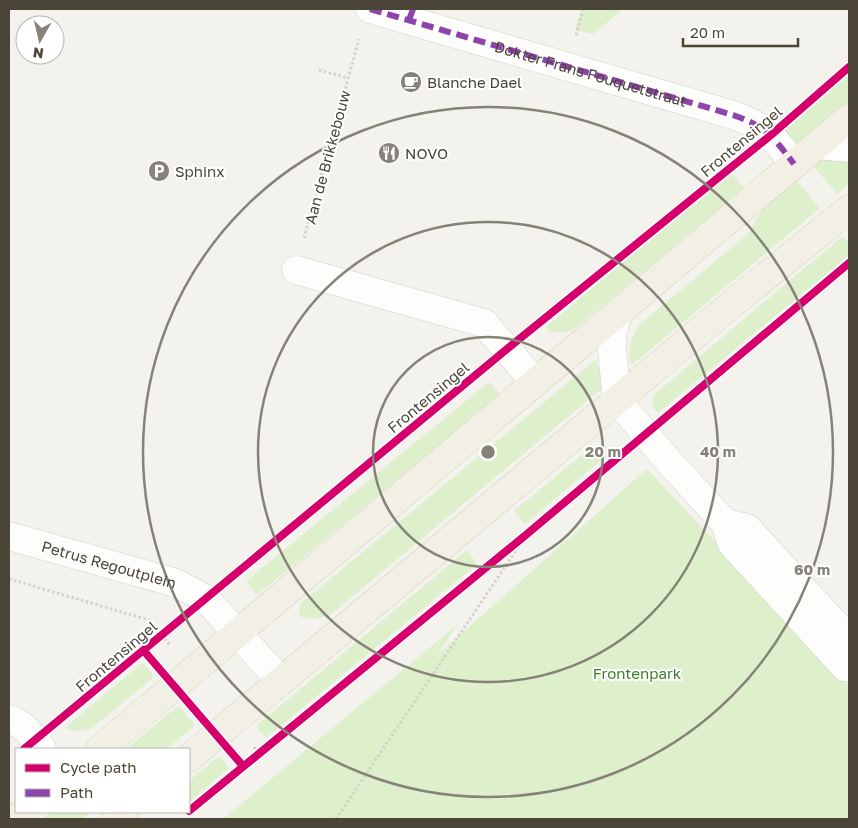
<svg xmlns="http://www.w3.org/2000/svg" width="858" height="828" font-family="'Golos Text',sans-serif">
	<style>
		.green { fill: #deefcc }
		.lines { fill: none; stroke-linecap: round; stroke-linejoin: round }
		.minor-casing { stroke: #d1d0ca; stroke-width: 29 }
		.major-casing { stroke: #d6d0b9; stroke-width: 29 }
		.path { stroke: #d3d2cb; stroke-width: 3; stroke-dasharray: 2.5 2.5; stroke-linecap: butt }
		.minor { stroke: #fdfdfc; stroke-width: 28 }
		.major { stroke: #f2efe5; stroke-width: 28 }
		.quiet { stroke: #8e44ad; stroke-width: 6; stroke-dasharray: 12 6; stroke-linecap: butt }
		.cycleway-casing { stroke: #fff; stroke-width: 11 }
		.cycleway { stroke: #d6006c; stroke-width: 8 }
		.ring { fill: none; stroke: #868277; stroke-width: 2.5 }
		.labels { text-anchor: middle; dominant-baseline: central; stroke-width: 4; stroke-linejoin: round; paint-order: stroke }
		.street-label { font-size: 15px; fill: #4b4537; stroke: #fff }
		.poi-label { font-size: 15px; fill: #4b4537; stroke: #fff; text-anchor: start }
		.park-label { font-size: 15px; fill: #418126; stroke: #fff }
		.centre { fill: #868277; stroke: #fff; stroke-width: 2.5 }
		.ring-label { font-size: 15px; text-anchor: middle; font-weight: bold; fill: #868277; stroke: #fff; stroke-width: 4; stroke-linejoin: round; paint-order: stroke }
	</style>
	<rect width="100%" height="100%" fill="#f3f2ed"/>
	<!-- green -->
	<g class="green">
		<polygon points="581,9 623,9 593,34 575,30"/>
		<polygon points="849,75 849,102 797,145 783,129"/>
		<polygon points="818,156 849,156 849,183 837,194 809,161"/>
		<polygon points="731,173 744,188 575,328 564,333 548,331 547,326"/>
		<path d="M792 175 820 208 633 364 630 363C628 348 631 337 639 325L742 239 749 232 774 190Z"/>
		<path d="M843 236 849 243V255L659 412 654 410C651 403 652 399 656 393Z"/>
		<polygon points="596,360 605,386 330,615 313,619 301,617 299,612 301,603 594,361"/>
		<polygon points="489,382 500,395 257,595 246,581"/>
		<polygon points="605,446 611,447 612,451 525,524 514,511 582,455 592,449"/>
		<polygon points="647,469 849,685 849,819 223,819 458,624 436,656"/>
		<polygon points="467,550 477,564 266,738 256,726"/>
		<path d="M141 664H144L153 675V678L93 727C84 731 75 734 67 728L68 725Z"/>
		<polygon points="177,707 180,707 194,724 193,727 166,749 126,749"/>
		<polygon points="218,757 221,757 229,768 189,802 189,781"/>
		<polygon points="51,812 91,812 82,819 42,819"/>
	</g>
	<g class="lines">
		<!-- minor casing -->
		<g class="minor-casing">
			<g id="minor">
				<path id="s1" d="M370 9 733 115C767 127 773 137 794 164"/>
				<polyline points="818,145 849,148"/>
				<polyline points="296,270 484,323 535,382"/>
				<polyline points="617,315 612,335 612,350 617,400 664,456 725,523 732,544 845,667"/>
				<polyline points="725,523 747,528 849,639"/>
				<path id="s2" d="M9 536 176 583 206 599 281 681"/>
				<path d="M9 719C23 723 34 737 42 749"/>
			</g>
		</g>
		<!-- major casing -->
		<g class="major-casing">
			<g id="major">
				<polyline points="100,749 849,118"/>
				<polyline points="189,758 733,303 849,209"/>
				<polyline points="16,819 25,812"/>
				<polyline points="115,819 124,812"/>
			</g>
		</g>
		<!-- path -->
		<g class="path">
			<polyline points="576,35 583,9"/>
			<polyline points="319,70 348,78"/>
			<polyline points="304,238 359,39"/>
			<polyline points="9,579 149,620 170,645"/>
			<polyline points="254,747 260,754"/>
			<polyline points="336,819 527,534"/>
		</g>
		<!-- minor -->
		<use href="#minor" class="minor"/>
		<!-- major -->
		<use href="#major" class="major"/>
		<!-- quiet -->
		<g class="quiet">
			<path d="M370 9 733 115C767 127 773 137 794 164"/>
			<polyline points="409,20 413,9"/>
		</g>
		<!-- cycleway casing -->
		<g class="cycleway-casing">
			<g id="cycleway">
				<polyline points="144,651 243,766"/>
				<polyline points="24,749 507,349 771,135 849,67"/>
				<polyline points="189,811 527,534 849,263"/>
			</g>
		</g>
		<!-- cycleway -->
		<use href="#cycleway" class="cycleway"/>
	</g>
	<!-- distance rings -->
	<g class="ring">
		<circle cx="488" cy="452" r="115"/>
		<circle cx="488" cy="452" r="230"/>
		<circle cx="488" cy="452" r="345"/>
	</g>
	<!-- icons -->
	<defs>
		<g id="cafe-disc" transform="scale(1.125)"><circle r="9.5" fill="#868277" stroke="#fff"/><path d="M-5.5-4.5H6V0H3Q3 3.5 0 3.5H-2.5Q-5.5 3.5-5.5 0ZM3-3.2v2h1.7v-2ZM-6 4.5H4V6H-6Z" fill="#fff"/></g>
		<g id="restaurant-disc" transform="scale(1.125)"><circle r="9.5" fill="#868277" stroke="#fff"/><path d="M-5-6h1v4h1v-4h1v4h1v-4h1v5L-1.5 .5V6h-2V.5L-5-1ZM5-6V6H3V1.5H1.5Q1.5-4 5-6Z" fill="#fff"/></g>
		<g id="parking-disc" transform="scale(1.125)"><circle r="9.5" fill="#868277" stroke="#fff"/><path d="M-3.5-5.5H1a3.5 3.5 0 0 1 0 7H-1V5.5H-3.5ZM-1-3.4V-.6H.8a1.4 1.4 0 0 0 0-2.8Z" fill="#fff"/></g>
	</defs>
	<g fill-rule="evenodd">
		<use href="#cafe-disc" x="411" y="82"/>
		<use href="#restaurant-disc" x="389" y="153"/>
		<use href="#parking-disc" x="159" y="171"/>
	</g>
	<g class="labels">
		<!-- street labels -->
		<g class="street-label">
			<text stroke="none"><textPath href="#s1" startOffset="230">Dokter Frans Fouquetstraat</textPath></text>
			<text transform="translate(741 141) rotate(-40)">Frontensingel</text>
			<text transform="translate(327 157) rotate(-75)">Aan de Brikkebouw</text>
			<text transform="translate(428 397) rotate(-40)">Frontensingel</text>
			<text stroke="none"><textPath href="#s2" startOffset="104">Petrus Regoutplein</textPath></text>
			<text transform="translate(116 656) rotate(-40)">Frontensingel</text>
		</g>
		<!-- poi labels -->
		<g class="poi-label">
			<text x="427" y="82">Blanche Dael</text>
			<text x="405" y="153">NOVO</text>
			<text x="175" y="171">Sphinx</text>
		</g>
		<!-- park labels -->
		<g class="park-label">
			<text x="637" y="673">Frontenpark</text>
		</g>
	</g>
	<circle cx="488" cy="452" r="8" class="centre"/>
	<g class="ring-label">
		<text x="603" y="457">20 m</text>
		<text x="718" y="457">40 m</text>
		<text x="812" y="575">60 m</text>
	</g>
	<!-- border -->
	<rect width="858" height="828" fill="none" stroke="#4b4537" stroke-width="20"/>
	<!-- legend -->
	<rect x="15" y="748" width="175" height="65" fill="#ffffff" stroke="#b7b5af"/>
	<rect x="25" y="764" width="25" height="8" fill="#d6006c" stroke="#b7b5af"/>
	<text x="60" y="773" font-size="15" fill="#4b4537">Cycle path</text>
	<rect x="25" y="789" width="25" height="8" fill="#8e44ad" stroke="#b7b5af"/>
	<text x="60" y="798" font-size="15" fill="#4b4537">Path</text>
	<!-- north arrow -->
	<g transform="translate(40 40) rotate(188)"><circle r="24" fill="#ffffff" stroke="#b7b5af"/>
	<path d="M0-4L9 19L0 12L-9 19Z" fill="#868277"/>
	<text y="-8" font-size="14" font-weight="bold" text-anchor="middle" fill="#4b4537">N</text>
	</g>
	<!-- scale -->
	<path d="M683 38v8h115v-8" fill="none" stroke="#4b4537" stroke-width="2.5"/>
	<text x="690" y="38" font-size="15" fill="#4b4537" stroke="#ffffff" stroke-width="4" paint-order="stroke">20 m</text>
</svg>
